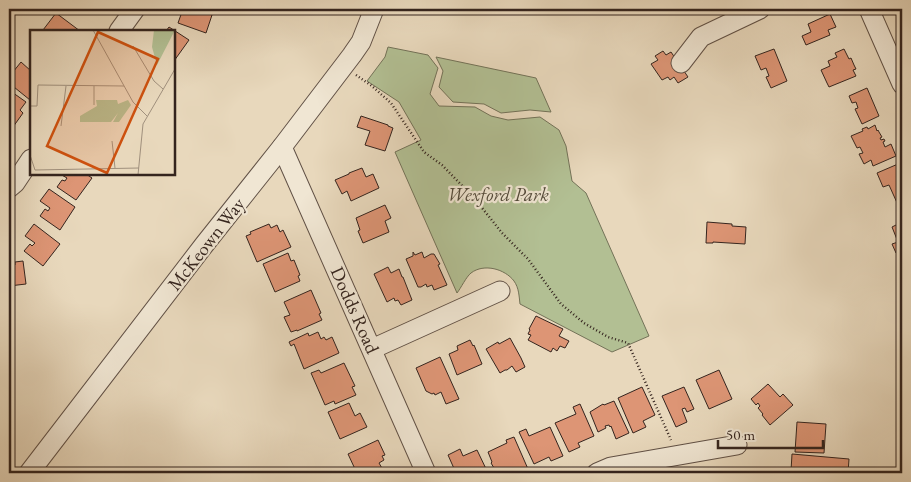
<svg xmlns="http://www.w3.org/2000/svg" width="911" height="482" font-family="'EB Garamond',serif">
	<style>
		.green { fill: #b2bf93; stroke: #737258 }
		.building { fill: #dd9575; stroke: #34241e }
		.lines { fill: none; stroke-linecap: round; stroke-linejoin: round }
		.minor-casing { stroke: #615146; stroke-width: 21 }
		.path { stroke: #34241e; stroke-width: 2.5; stroke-dasharray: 1 2.5; stroke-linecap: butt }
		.minor { stroke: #f0e6d3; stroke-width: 19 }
		.labels { text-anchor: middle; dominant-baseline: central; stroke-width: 4.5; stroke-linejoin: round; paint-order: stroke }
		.park-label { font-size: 19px; font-style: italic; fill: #544b3b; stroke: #f0e6d3 }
		.street-label { font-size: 19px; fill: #34241e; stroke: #f0e6d3 }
		.inset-road { fill: none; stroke: #a0907d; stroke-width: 1 }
		.view { fill: #cd510f; fill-opacity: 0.15; stroke: #cd510f; stroke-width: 2.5 }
		.inset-edge { fill: none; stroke: #34241e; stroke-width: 2.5 }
	</style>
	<rect width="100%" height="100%" fill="#e8d8bc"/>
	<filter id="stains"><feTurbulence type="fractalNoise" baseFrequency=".004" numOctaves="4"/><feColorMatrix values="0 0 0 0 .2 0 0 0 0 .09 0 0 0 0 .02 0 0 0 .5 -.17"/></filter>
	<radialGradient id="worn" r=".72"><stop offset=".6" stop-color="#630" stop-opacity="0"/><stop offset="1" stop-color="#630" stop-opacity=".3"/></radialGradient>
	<!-- green -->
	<g class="green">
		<path d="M388 47 428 55 438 68 430 94 439 106 475 107 491 116 508 120 540 117 559 130 566 146 572 181 586 193 649 336 612 352 520 304C519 296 519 288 514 281 505 269 484 263 471 273 466 277 461 288 457 293L395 152 421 140 399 102 367 81 385 57Z"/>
		<polygon points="436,57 536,78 551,112 530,110 501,113 484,104 453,102 439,87 443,71"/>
	</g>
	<!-- building -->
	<g class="building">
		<polygon points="183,9 202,9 201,11 212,15 206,33 178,23"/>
		<polygon points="56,13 80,31 43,30"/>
		<polygon points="830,14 836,27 828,30 830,35 806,45 802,36 811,32 808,24"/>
		<polygon points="169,27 189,40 174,61 174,31 166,31"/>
		<polygon points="774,49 787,81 771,88 766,77 769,76 766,68 761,70 755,56"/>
		<polygon points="844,49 849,59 851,58 854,65 856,69 853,70 856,76 829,87 827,83 821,70 830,66 828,61 837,57 835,53"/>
		<polygon points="663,51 666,55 671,52 688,77 678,83 674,77 670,80 668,77 662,80 651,64 658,60 655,56"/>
		<polygon points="21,62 31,71 31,99 30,100 9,83 9,77"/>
		<polygon points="867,88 879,116 862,124 855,109 858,108 856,102 852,103 849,96"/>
		<polygon points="9,90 26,102 20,110 23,113 13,127 9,124"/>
		<polygon points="361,116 388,125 388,126 393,128 385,151 365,145 370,131 357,127"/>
		<polygon points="875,125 877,131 878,130 879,132 882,137 880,138 881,140 884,139 885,141 883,142 885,147 891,144 896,156 873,166 871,160 864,164 859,154 863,153 860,147 857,148 851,136 863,131 862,129 867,127 868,129"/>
		<polygon points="898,164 902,174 902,202 898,205 889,185 883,187 877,173"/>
		<polygon points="362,168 366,177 373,174 379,188 351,201 347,191 342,194 335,180 349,174 349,173"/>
		<polygon points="60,174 86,174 92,178 76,200 57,187 62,180 65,181 67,178"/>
		<polygon points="49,189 75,207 60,230 40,216 45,209 48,211 50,208 40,201"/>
		<polygon points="385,205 391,218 385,221 389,232 363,243 358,231 360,230 356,218"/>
		<polygon points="707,222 732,224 732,226 746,227 745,244 713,242 713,243 706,243"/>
		<polygon points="902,222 902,250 896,253 892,244 898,242 892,227"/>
		<polygon points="34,224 60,244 43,266 24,251 30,244 32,246 35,243 25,236"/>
		<polygon points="269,224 271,228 277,225 280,232 283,230 291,247 257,262 246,236 251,234 250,232"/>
		<polygon points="413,252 415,255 422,252 424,258 431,254 434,254 440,264 438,265 447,285 434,290 432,285 427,287 426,284 421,287 418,287 406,259 413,256"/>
		<polygon points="9,253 10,253 11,265 15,265 15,262 23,261 26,284 9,286"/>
		<polygon points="288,253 291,261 294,260 300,275 298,276 300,281 275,292 263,264"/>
		<polygon points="388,267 391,273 399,269 402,277 403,277 412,300 401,305 398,300 395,301 394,298 387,302 374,274"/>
		<polygon points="311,290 321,313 319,314 322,320 297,331 297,330 291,332 284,317 290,315 284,302"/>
		<polygon points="536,316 563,329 559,336 569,341 565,348 560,346 557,351 553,348 551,352 528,340 531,335 528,334 530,330 529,329"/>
		<polygon points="318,332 321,339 324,337 326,340 332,337 339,353 304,369 294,344 291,346 289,342 308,333 309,336"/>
		<polygon points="510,338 521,358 525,367 516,372 512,366 507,370 505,370 500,373 486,349 498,342 499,344"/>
		<polygon points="470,340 473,346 474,345 482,364 457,375 449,354 458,350 457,346"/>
		<polygon points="440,357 459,399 446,404 441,392 435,395 434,393 432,394 426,391 416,368"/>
		<polygon points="344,363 355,386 352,387 356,395 335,404 334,401 325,405 311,373 319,370 321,373"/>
		<polygon points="719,370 732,399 709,409 696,380"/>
		<polygon points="768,384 780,397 783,394 793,405 770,425 762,415 763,414 758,408 760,406 758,403 756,405 751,399"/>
		<polygon points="642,387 655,415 643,421 646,427 633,433 618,398"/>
		<polygon points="684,387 694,409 687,412 685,408 682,409 687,422 676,427 662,396"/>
		<polygon points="614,401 629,433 616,439 611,426 610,427 609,425 605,426 606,428 598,432 590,412 603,404 604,405"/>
		<polygon points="349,403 355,416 360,413 367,427 340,439 328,412"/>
		<polygon points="580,404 594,436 578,443 580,447 569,452 555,423 576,414 573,407"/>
		<polygon points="797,422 826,424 824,453 795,452"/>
		<polygon points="550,427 563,456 551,461 549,457 534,464 519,432 526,429 529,436"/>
		<polygon points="514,437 528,469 518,473 497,473 491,463 492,462 488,452 507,443 506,440"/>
		<polygon points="378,440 385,455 382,456 384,460 379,463 383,470 375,473 348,473 348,472 355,469 348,454"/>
		<polygon points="460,449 463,456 477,450 488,473 456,473 448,455"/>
		<polygon points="792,454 849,459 848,473 793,473 793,471 791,471"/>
	</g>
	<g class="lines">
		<!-- minor casing -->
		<g class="minor-casing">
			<g id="minor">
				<polyline points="869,9 902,84"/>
				<polyline points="119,31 135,9"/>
				<polyline points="681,63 701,37 760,9"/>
				<polyline points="282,147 426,473"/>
				<polyline points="9,188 15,183 31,159"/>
				<polyline points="372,349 500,291"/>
				<polyline points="29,473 204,245 282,147 352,55 361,42 374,9"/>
				<polyline points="597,473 611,467 737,445"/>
			</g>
		</g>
		<!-- path -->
		<polyline class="path" points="356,75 372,86 391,103 424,152 442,165 475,199 502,233 528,259 561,304 584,323 608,337 628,343 671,440"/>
		<!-- minor -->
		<use href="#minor" class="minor"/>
	</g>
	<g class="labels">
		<!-- park labels -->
		<g class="park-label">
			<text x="498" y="194">Wexford Park</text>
		</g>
		<!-- street labels -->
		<g class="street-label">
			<text transform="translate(206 244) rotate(-52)">McKeown Way</text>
			<text transform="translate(355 310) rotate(66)">Dodds Road</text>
		</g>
	</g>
	<!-- overview -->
	<g transform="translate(30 30)">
		<rect width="145" height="145" fill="#e8d8bc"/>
		<path d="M124 0H145L127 35 122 17ZM66 70H87L88 74 98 70 101 75 89 92H83L88 83 81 92H50V86L67 76Z" fill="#b2bf93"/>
		<path class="inset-road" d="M63 0 103 72 117 86M103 16 124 51 133 59M64 56V75M0 76H7L8 55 94 56M31 96 36 56M82 111 85 138M0 125 5 140 109 138M108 145 113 94 145 39"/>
		<path class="view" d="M68 2 128 29 77 143 17 116Z"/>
		<rect width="145" height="145" class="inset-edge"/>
	</g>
	<!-- margin -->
	<rect width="911" height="482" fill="none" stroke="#e8d8bc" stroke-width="30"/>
	<rect x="10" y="10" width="891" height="462" fill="none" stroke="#34241e" stroke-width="2.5"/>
	<rect x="15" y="15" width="881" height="452" fill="none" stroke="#34241e"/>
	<!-- scale -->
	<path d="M718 440v8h105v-8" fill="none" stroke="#34241e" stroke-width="2.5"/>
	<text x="726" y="440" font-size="15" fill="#34241e" stroke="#f0e6d3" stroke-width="4" paint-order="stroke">50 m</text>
	<rect width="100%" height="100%" filter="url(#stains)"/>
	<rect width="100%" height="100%" fill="url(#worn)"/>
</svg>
